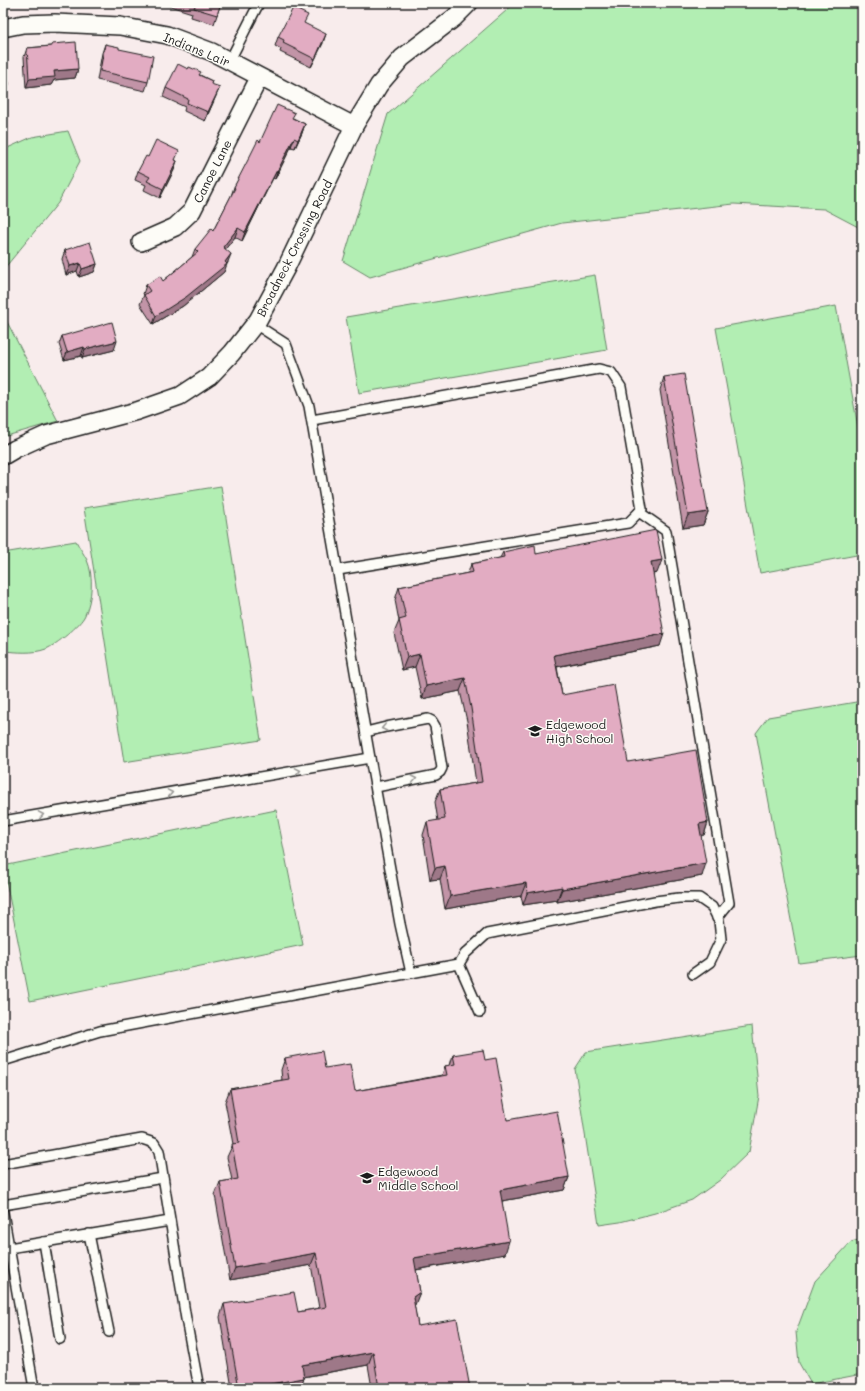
<svg xmlns="http://www.w3.org/2000/svg" width="865" height="1391" font-family="Mali,sans-serif">
	<style>
		.green { fill: #b2eeb3; stroke: #678568 }
		.lines { fill: none; stroke-linecap: round; stroke-linejoin: round }
		.service-casing { stroke: #1c1c1c; stroke-width: 12 }
		.minor-casing { stroke: #1c1c1c; stroke-width: 20 }
		.service { stroke: #fdfcf7; stroke-width: 9 }
		.minor { stroke: #fdfcf7; stroke-width: 17 }
		.wall { fill: #c294a7; stroke: #1c1c1c }
		.shaded-wall { fill: #9e7888; stroke: #1c1c1c }
		.building { fill: #e2acc2; stroke: #1c1c1c }
		.oneway { stroke: #989794 }
		.labels { text-anchor: middle; dominant-baseline: central; stroke-width: 3; stroke-linejoin: round; paint-order: stroke }
		.street-label { font-size: 12px; fill: #1c1c1c; stroke: #fdfcf7 }
		.poi-label { font-size: 12px; fill: #1c1c1c; stroke: #fdfcf7; text-anchor: start }
	</style>
	<rect width="100%" height="100%" fill="#f8ecec"/>
	<filter id="ink" filterUnits="userSpaceOnUse"><feTurbulence type="fractalNoise" baseFrequency=".025" numOctaves="2"/><feDisplacementMap in="SourceGraphic" scale="8" xChannelSelector="R" yChannelSelector="G"/><feConvolveMatrix kernelMatrix="1 2 1 2 8 2 1 2 1" color-interpolation-filters="sRGB"/></filter>
	<g filter="url(#ink)">
		<!-- green -->
		<g class="green">
			<polygon points="515,3 862,3 862,229 824,209 734,204 562,223 370,277 343,261 388,114"/>
			<polygon points="68,131 80,161 58,203 3,270 3,150 32,137"/>
			<polygon points="595,275 607,350 359,393 346,317"/>
			<polygon points="836,306 862,449 862,554 760,573 716,328"/>
			<polygon points="3,314 58,421 3,437"/>
			<polygon points="221,486 261,740 124,762 84,508"/>
			<path d="M76 541C79 547 84 554 87 560 94 576 92 599 85 615 81 625 56 645 46 649 33 654 17 652 3 651V553Z"/>
			<polygon points="862,701 862,955 799,963 756,733 768,717"/>
			<polygon points="276,810 303,945 30,1001 3,866"/>
			<polygon points="752,1026 759,1096 749,1152 720,1180 692,1200 655,1213 620,1222 599,1225 575,1069 586,1052"/>
			<polygon points="862,1239 862,1374 811,1384 799,1363 796,1332 815,1281 851,1242"/>
		</g>
		<g class="lines">
			<!-- service casing -->
			<g class="service-casing">
				<g id="service">
					<polyline points="229,62 259,3"/>
					<polyline points="255,324 286,344 309,406 370,758 400,924 411,973"/>
					<polyline points="312,420 599,369 611,372 621,387 642,509 628,523 338,570"/>
					<polyline points="639,512 666,531 729,903 717,918"/>
					<polyline points="366,732 386,727 428,719 432,721 435,726 442,768 440,772 436,775 376,787"/>
					<polyline points="3,821 370,758"/>
					<polyline points="459,964 480,1012"/>
					<polyline points="3,1061 100,1031 459,964 465,954 487,934 655,901 679,898 699,898 712,907 719,921 721,939 710,962 693,974"/>
					<polyline points="3,1164 142,1139 154,1143 159,1151 186,1319 199,1388"/>
					<polyline points="3,1205 163,1178"/>
					<polyline points="3,1213 34,1388"/>
					<polyline points="89,1234 109,1332"/>
					<polyline points="44,1242 60,1339"/>
					<polyline points="9,1248 170,1221"/>
				</g>
			</g>
			<!-- minor casing -->
			<g class="minor-casing">
				<g id="minor">
					<polyline points="3,28 23,24 55,23 120,26 167,35 212,52 354,126"/>
					<polyline points="141,242 175,227 192,211 259,78"/>
					<polyline points="3,456 15,449 46,435 137,411 180,396 209,377 232,353 258,320 286,268 354,126 379,85 402,58 454,18 469,3"/>
				</g>
			</g>
			<!-- service -->
			<use href="#service" class="service"/>
			<!-- minor -->
			<use href="#minor" class="minor"/>
		</g>
		<!-- wall -->
		<g class="wall">
			<polygon points="171,3 221,3 214,24 191,17 192,13 170,6"/>
			<polygon points="305,24 323,43 311,67 280,52 281,49 275,46 278,37"/>
			<polygon points="52,44 78,69 75,78 54,80 51,85 26,88 24,57 27,48 51,46"/>
			<polygon points="105,44 119,49 148,82 145,91 97,80 102,53"/>
			<polygon points="200,75 212,81 211,84 216,96 205,121 184,111 185,107 163,97 166,88"/>
			<polygon points="293,118 305,124 302,133 295,148 291,147 275,179 273,178 242,241 235,237 225,249 228,263 226,265 224,272 183,306 153,324 140,304 144,295 143,294 146,285 163,281 192,257 195,249 213,231 231,196 234,187 260,142"/>
			<polygon points="148,157 176,160 174,170 160,198 144,190 146,185 135,180 138,171"/>
			<polygon points="65,250 97,264 94,272 79,277 77,271 66,275 62,259"/>
			<polygon points="62,336 114,350 82,358 81,356 64,360 59,344"/>
			<polygon points="664,377 708,512 703,525 683,528 660,390"/>
			<polygon points="503,552 536,554 657,573 653,574 660,646 557,667 562,695 628,762 708,822 704,835 701,835 702,876 557,902 557,900 523,905 521,896 445,909 440,879 430,880 423,835 427,822 438,821 435,802 440,789 476,783 467,721 460,691 422,699 415,667 402,670 394,633 399,621 395,600 399,587 468,573 471,564 500,558"/>
			<polygon points="453,1055 485,1060 507,1120 569,1177 564,1190 502,1201 505,1254 416,1270 420,1292 414,1305 418,1326 470,1388 372,1388 368,1365 304,1377 300,1388 232,1388 220,1317 224,1304 298,1312 319,1308 311,1265 230,1280 215,1195 220,1182 232,1180 227,1157 233,1144 225,1102 230,1089 282,1080 281,1070 285,1058 325,1068 355,1091 442,1075 445,1066 450,1065"/>
		</g>
		<!-- shaded-wall -->
		<g class="shaded-wall">
			<polygon points="326,34 323,43 311,67 315,59"/>
			<polygon points="78,69 75,78 54,80 51,85 26,88 29,79 54,71"/>
			<polygon points="9,84 6,92 3,93 3,85"/>
			<polygon points="220,87 216,96 205,121 208,112"/>
			<polygon points="305,124 302,133 295,148 298,140"/>
			<polygon points="294,138 291,147 275,179 278,170"/>
			<polygon points="177,161 174,170 160,198 163,189"/>
			<polygon points="277,170 273,178 242,241 245,232"/>
			<polygon points="238,228 235,237 220,256 223,247"/>
			<polygon points="231,254 224,272 183,306 153,324 156,316 225,262"/>
			<polygon points="80,263 77,271 66,275 70,266"/>
			<polygon points="97,264 94,272 79,277 82,269"/>
			<polygon points="117,341 114,350 82,358 85,349"/>
			<polygon points="84,347 81,356 64,360 67,352"/>
			<polygon points="708,512 703,525 683,528 688,515"/>
			<polygon points="662,560 657,573 646,575 651,562"/>
			<polygon points="664,634 660,646 550,668 554,655"/>
			<polygon points="420,654 415,667 402,670 407,657"/>
			<polygon points="465,678 460,691 422,699 426,686"/>
			<polygon points="708,822 704,835 695,836 699,824"/>
			<polygon points="706,863 702,876 557,902 562,889"/>
			<polygon points="445,866 440,879 430,880 435,868"/>
			<polygon points="526,883 521,896 445,909 450,896"/>
			<polygon points="562,887 557,900 523,905 527,893"/>
			<polygon points="569,1177 564,1190 496,1202 500,1190"/>
			<polygon points="509,1241 505,1254 409,1271 414,1258"/>
			<polygon points="316,1253 311,1265 230,1280 235,1268"/>
			<polygon points="420,1292 415,1305 408,1310 413,1297"/>
			<polygon points="373,1352 368,1365 297,1378 302,1365"/>
			<polygon points="304,1378 300,1388 248,1388"/>
		</g>
		<!-- building -->
		<g class="building">
			<polygon points="191,3 221,3 217,15 194,8 196,4"/>
			<polygon points="293,8 308,15 304,23 326,34 315,59 283,43 284,40 278,37"/>
			<polygon points="76,42 78,69 54,71 55,77 29,79 27,48 52,46 52,44"/>
			<polygon points="105,44 119,47 119,49 153,56 148,82 100,71"/>
			<polygon points="3,56 4,56 9,84 3,85"/>
			<polygon points="178,64 188,69 189,67 201,72 199,75 212,81 211,84 220,87 208,112 187,103 188,99 166,88"/>
			<polygon points="277,105 295,113 292,118 305,124 298,140 294,138 278,170 277,170 245,232 238,228 223,247 231,254 225,262 227,264 186,297 156,316 144,295 150,291 146,285 160,276 163,281 198,252 195,249 211,229 213,231 235,188 234,187 250,156 258,140 260,142"/>
			<polygon points="156,140 179,151 175,160 177,161 163,189 147,181 150,177 138,171 146,156 148,157"/>
			<polygon points="90,242 97,264 82,269 80,263 70,266 65,250"/>
			<polygon points="112,322 117,341 85,349 84,347 67,352 62,336"/>
			<polygon points="684,374 708,512 688,515 664,377"/>
			<polygon points="656,530 662,560 651,562 664,634 554,655 562,695 614,685 628,762 696,750 708,822 699,824 706,863 562,889 562,887 527,893 526,883 450,896 445,866 435,868 427,822 445,819 440,789 482,782 471,708 465,678 426,686 420,654 407,657 399,620 406,618 399,587 473,572 471,564 504,557 503,552 535,545 536,554"/>
			<polygon points="483,1050 485,1060 496,1058 507,1120 557,1111 569,1177 500,1190 509,1241 414,1258 420,1292 413,1297 418,1326 457,1319 470,1388 379,1388 373,1352 302,1365 304,1378 248,1388 239,1388 224,1304 294,1292 298,1312 326,1307 316,1253 235,1268 220,1182 238,1179 232,1144 239,1143 230,1089 289,1079 285,1058 322,1051 325,1068 350,1064 355,1091 447,1075 445,1066 455,1064 453,1055"/>
		</g>
		<!-- one-way arrows -->
		<defs><path id="oneway-chevron" d="M-2-3.5L2.5 0L-2 3.5" fill="none" stroke-width="1.6" stroke-linecap="round" stroke-linejoin="round"/></defs>
		<g class="oneway">
			<use href="#oneway-chevron" transform="translate(384 728) rotate(167)"/>
			<use href="#oneway-chevron" transform="translate(298 771) rotate(-10)"/>
			<use href="#oneway-chevron" transform="translate(414 779) rotate(-11)"/>
			<use href="#oneway-chevron" transform="translate(170 793) rotate(-10)"/>
			<use href="#oneway-chevron" transform="translate(41 815) rotate(-10)"/>
		</g>
	</g>
	<!-- icons -->
	<defs>
		<g id="school-bare" transform="scale(1.08)"><path d="M0-5L7-2L0 1L-7-2ZM-4 1L0 2.5L4 1V4Q0 6-4 4Z" fill="#1c1c1c" stroke="#fdfcf7" stroke-width="2.5" paint-order="stroke"/></g>
	</defs>
	<g fill-rule="evenodd">
		<use href="#school-bare" x="535" y="731"/>
		<use href="#school-bare" x="367" y="1178"/>
	</g>
	<g class="labels">
		<!-- street labels -->
		<g class="street-label">
			<text transform="translate(197 49) rotate(22)">Indians Lair</text>
			<text transform="translate(212 171) rotate(-63)">Canoe Lane</text>
			<text transform="translate(294 248) rotate(-63)">Broadneck Crossing Road</text>
		</g>
		<!-- poi labels -->
		<g class="poi-label">
			<text x="546" y="724">Edgewood<tspan x="546" dy="14">High School</tspan></text>
			<text x="378" y="1171">Edgewood<tspan x="378" dy="14">Middle School</tspan></text>
		</g>
	</g>
	<!-- margin -->
	<rect width="865" height="1391" fill="none" stroke="#fdfcf7" stroke-width="16"/>
	<rect x="8" y="8" width="849" height="1375" fill="none" stroke="#1c1c1c" stroke-width="1.5" filter="url(#ink)"/>
</svg>
